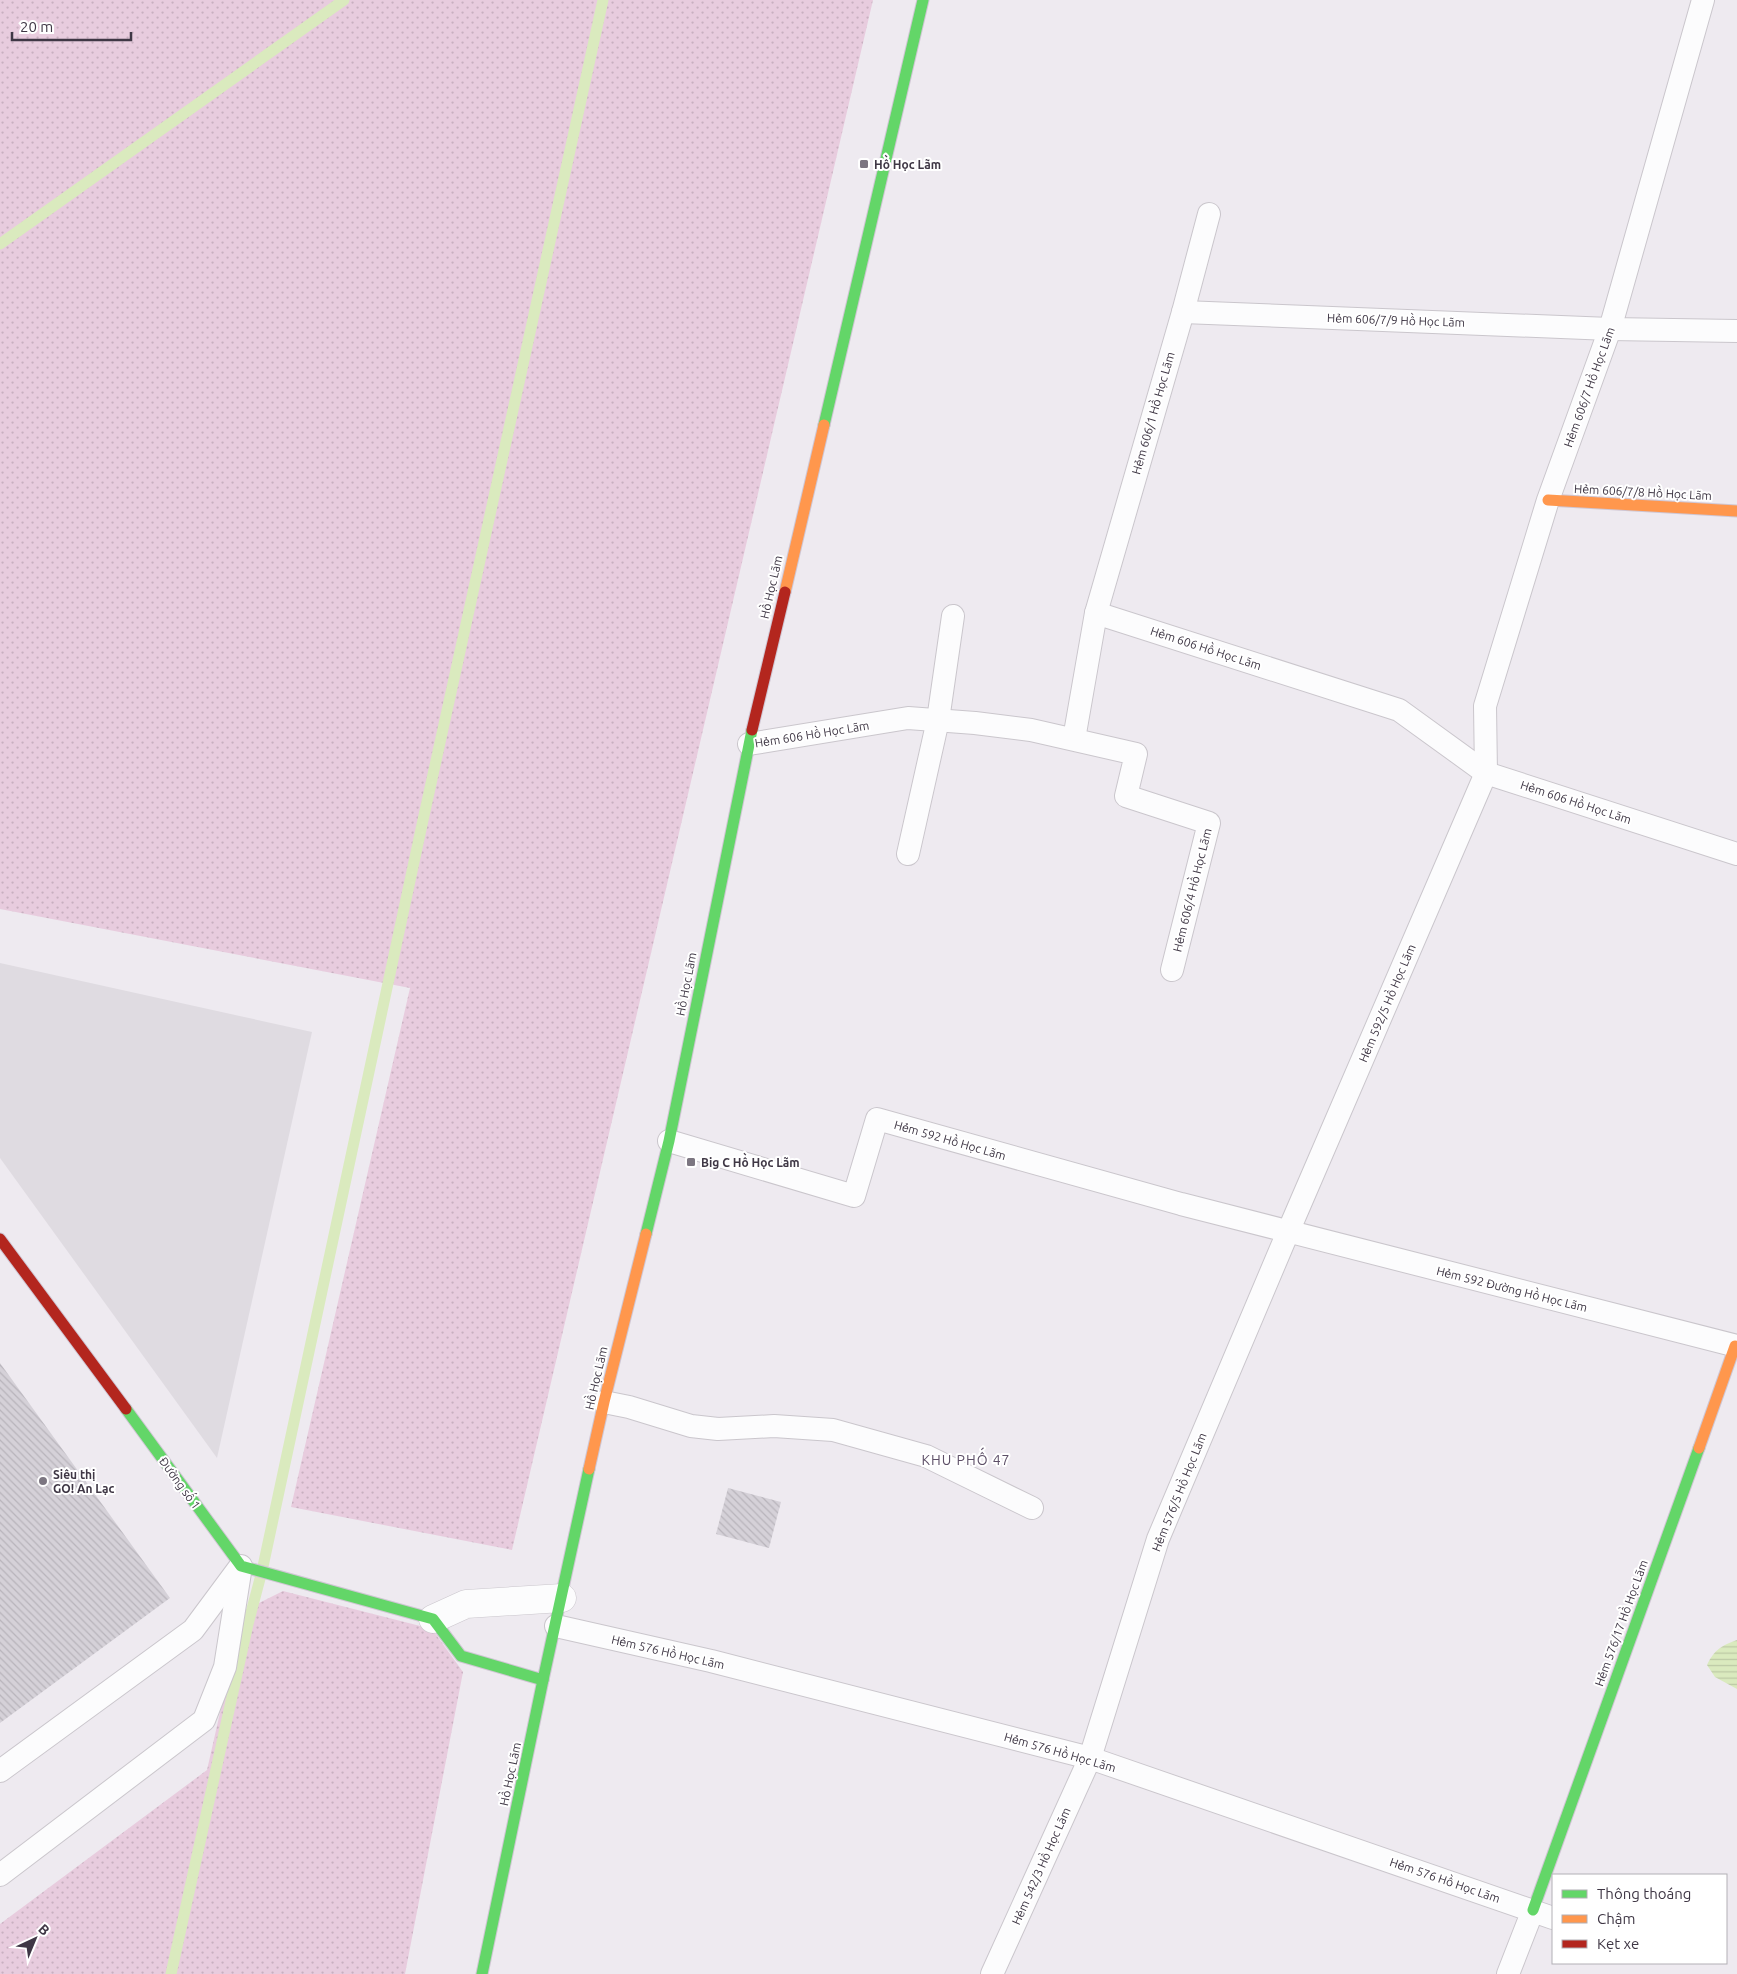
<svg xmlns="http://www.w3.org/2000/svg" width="1737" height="1974" font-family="Ubuntu,sans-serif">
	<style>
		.grass { fill: url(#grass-dots) }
		.parking { fill: #dfdbe1 }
		.water { fill: url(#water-rules) }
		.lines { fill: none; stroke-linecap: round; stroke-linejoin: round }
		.stream { stroke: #daeabe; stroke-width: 11 }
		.building { fill: url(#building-back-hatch) }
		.lane-casing { stroke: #cac6cc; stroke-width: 24 }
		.street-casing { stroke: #cac6cc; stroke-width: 29 }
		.fast-casing { stroke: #cfc6d3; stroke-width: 13 }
		.slow-casing { stroke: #cfc6d3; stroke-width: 13 }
		.jam-casing { stroke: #cfc6d3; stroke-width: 13 }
		.lane { stroke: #fcfcfd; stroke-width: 22 }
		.street { stroke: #fcfcfd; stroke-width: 28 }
		.fast { stroke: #63d668; stroke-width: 11 }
		.slow { stroke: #ff974d; stroke-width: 11 }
		.jam { stroke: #b3261e; stroke-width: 11 }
		.poi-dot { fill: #7c7681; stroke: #fff; stroke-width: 2 }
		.labels { text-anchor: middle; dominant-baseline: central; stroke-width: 4; stroke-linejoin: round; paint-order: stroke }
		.poi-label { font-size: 12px; font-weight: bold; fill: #3f3745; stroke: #fff; text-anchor: start }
		.street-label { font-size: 12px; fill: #3f3745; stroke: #fff }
		.neighbourhood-label { font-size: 14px; letter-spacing: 1px; fill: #5d4f67; stroke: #fff }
	</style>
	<defs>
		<pattern id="grass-dots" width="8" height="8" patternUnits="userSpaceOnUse" patternTransform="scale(1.25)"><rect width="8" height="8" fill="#e8ccde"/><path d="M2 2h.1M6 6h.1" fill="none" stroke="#c8b0c0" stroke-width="1.8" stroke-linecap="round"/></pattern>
		<pattern id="water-rules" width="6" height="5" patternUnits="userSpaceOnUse" patternTransform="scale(1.25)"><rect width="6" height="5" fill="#daeabe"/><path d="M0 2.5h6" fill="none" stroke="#bcc9a5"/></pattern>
		<pattern id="building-back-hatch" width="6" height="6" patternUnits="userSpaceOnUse" patternTransform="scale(1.25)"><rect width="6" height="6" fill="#d5d1d8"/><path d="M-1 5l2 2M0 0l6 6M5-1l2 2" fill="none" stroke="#b8b4bb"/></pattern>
	</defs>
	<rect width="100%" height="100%" fill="#eeeaf0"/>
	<!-- grass -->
	<g class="grass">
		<polygon points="0,0 873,0 512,1550 291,1507 410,988 0,909"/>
		<polygon points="283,1591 432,1629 463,1672 405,1974 0,1974 0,1924 207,1770 243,1611"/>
	</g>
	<!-- parking -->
	<polygon class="parking" points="0,963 312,1032 217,1458 0,1158"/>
	<!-- water -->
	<path class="water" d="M1737 1640V1689L1715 1677 1707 1665C1714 1650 1722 1645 1737 1640Z"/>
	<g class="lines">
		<!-- stream -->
		<g class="stream">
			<polyline points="0,244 344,0"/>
			<polyline points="171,1974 248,1624 262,1571 423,820 603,0"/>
		</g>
	</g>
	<!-- building -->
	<g class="building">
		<polygon points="0,1363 170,1598 0,1723"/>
		<polygon points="728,1488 781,1502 769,1548 716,1534"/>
	</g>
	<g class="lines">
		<!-- lane casing -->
		<g class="lane-casing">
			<g id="lane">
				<polyline points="1183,312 1610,329 1737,331"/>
				<polyline points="1096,613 1183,312 1209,214"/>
				<polyline points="1074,739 1096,613 1399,710 1486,773 1737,854"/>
				<polyline points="749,744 908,718 975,723 1031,730 1136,754 1126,796 1209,823 1172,970"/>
				<polyline points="908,854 938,720 953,616"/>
				<polyline points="669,1141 854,1196 877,1119 1181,1204 1737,1346"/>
				<polyline points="604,1402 629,1407 691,1426 718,1429 774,1426 833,1430 926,1456 1032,1508"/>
				<polyline points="556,1626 711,1661 1090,1758 1553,1918"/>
				<polyline points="0,1771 193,1630 239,1568"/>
				<polyline points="0,1875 204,1720 225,1667 241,1566"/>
				<polyline points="992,1974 1090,1758 1158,1539 1288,1232 1486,773 1485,706 1548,500 1610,329 1703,0"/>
				<polyline points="1508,1974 1533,1910"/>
			</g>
		</g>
		<!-- street casing -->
		<g class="street-casing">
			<polyline id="street" points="433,1619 466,1604 562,1598"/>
		</g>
		<!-- fast casing -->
		<g class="fast-casing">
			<g id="fast">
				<polyline points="824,425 923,0"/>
				<polyline points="646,1234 669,1141 752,730"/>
				<polyline points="126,1409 241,1566 433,1619 461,1656 543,1680"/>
				<polyline points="1533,1910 1699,1448"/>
				<polyline points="482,1974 543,1680 589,1469"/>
			</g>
		</g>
		<!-- slow casing -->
		<g class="slow-casing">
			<g id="slow">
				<polyline points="1548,500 1737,511"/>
				<polyline points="785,592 824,425"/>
				<polyline points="1699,1448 1735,1346"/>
				<polyline points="589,1469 604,1402 646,1234"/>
			</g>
		</g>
		<!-- jam casing -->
		<g class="jam-casing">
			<g id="jam">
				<polyline points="752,730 785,592"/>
				<polyline points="0,1239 126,1409"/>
			</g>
		</g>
		<!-- lane -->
		<use href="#lane" class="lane"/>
		<!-- street -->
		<use href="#street" class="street"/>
		<!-- fast -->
		<use href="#fast" class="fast"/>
		<!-- slow -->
		<use href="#slow" class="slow"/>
		<!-- jam -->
		<use href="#jam" class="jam"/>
	</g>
	<!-- markers -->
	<g class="poi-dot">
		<rect x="859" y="159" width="10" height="10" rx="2.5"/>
		<rect x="686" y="1157" width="10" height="10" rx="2.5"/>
		<circle cx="43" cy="1481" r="5"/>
	</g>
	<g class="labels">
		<!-- poi labels -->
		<g class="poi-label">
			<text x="874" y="164">Hồ Học Lãm</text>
			<text x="701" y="1162">Big C Hồ Học Lãm</text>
			<text x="53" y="1474">Siêu thị<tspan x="53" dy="14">GO! An Lạc</tspan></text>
		</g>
		<!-- street labels -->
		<g class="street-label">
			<text transform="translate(1396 320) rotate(2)">Hẻm 606/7/9 Hồ Học Lãm</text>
			<text transform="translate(1589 387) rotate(-70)">Hẻm 606/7 Hồ Học Lãm</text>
			<text transform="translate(1153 413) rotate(-74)">Hẻm 606/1 Hồ Học Lãm</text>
			<text transform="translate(1643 492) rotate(3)">Hẻm 606/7/8 Hồ Học Lãm</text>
			<text transform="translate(771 587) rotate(-77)">Hồ Học Lãm</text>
			<text transform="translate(1206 648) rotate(18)">Hẻm 606 Hồ Học Lãm</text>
			<text transform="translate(812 734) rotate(-9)">Hẻm 606 Hồ Học Lãm</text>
			<text transform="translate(1576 802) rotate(18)">Hẻm 606 Hồ Học Lãm</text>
			<text transform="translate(1192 890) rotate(-76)">Hẻm 606/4 Hồ Học Lãm</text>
			<text transform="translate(686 984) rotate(-79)">Hồ Học Lãm</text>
			<text transform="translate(1387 1003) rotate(-67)">Hẻm 592/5 Hồ Học Lãm</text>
			<text transform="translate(950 1140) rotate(16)">Hẻm 592 Hồ Học Lãm</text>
			<text transform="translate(1512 1289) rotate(14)">Hẻm 592 Đường Hồ Học Lãm</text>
			<text transform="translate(596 1378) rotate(-77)">Hồ Học Lãm</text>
			<text transform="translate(180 1483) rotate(54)">Đường số 1</text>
			<text transform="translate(1179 1492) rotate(-68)">Hẻm 576/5 Hồ Học Lãm</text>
			<text transform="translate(1621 1623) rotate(-70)">Hẻm 576/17 Hồ Học Lãm</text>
			<text transform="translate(668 1652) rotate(13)">Hẻm 576 Hồ Học Lãm</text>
			<text transform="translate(1060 1752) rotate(16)">Hẻm 576 Hồ Học Lãm</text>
			<text transform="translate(510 1774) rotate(-78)">Hồ Học Lãm</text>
			<text transform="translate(1041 1866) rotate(-66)">Hẻm 542/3 Hồ Học Lãm</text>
			<text transform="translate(1445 1880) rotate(19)">Hẻm 576 Hồ Học Lãm</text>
		</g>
		<!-- neighbourhood labels -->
		<g class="neighbourhood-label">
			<text x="966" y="1460">KHU PHỐ 47</text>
		</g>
	</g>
	<!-- legend -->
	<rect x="1552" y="1874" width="175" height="90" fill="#ffffff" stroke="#b2afb5"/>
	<rect x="1562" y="1890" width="25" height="8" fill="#63d668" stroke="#b2afb5"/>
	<text x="1597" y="1899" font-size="15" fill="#3f3745">Thông thoáng</text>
	<rect x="1562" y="1915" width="25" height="8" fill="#ff974d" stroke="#b2afb5"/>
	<text x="1597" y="1924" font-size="15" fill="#3f3745">Chậm</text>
	<rect x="1562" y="1940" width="25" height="8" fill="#b3261e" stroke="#b2afb5"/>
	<text x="1597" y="1949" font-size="15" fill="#3f3745">Kẹt xe</text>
	<!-- north arrow -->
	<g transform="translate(35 1939) rotate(44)" stroke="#ffffff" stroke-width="4" paint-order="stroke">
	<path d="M0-4L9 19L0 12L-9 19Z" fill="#3f3745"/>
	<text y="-8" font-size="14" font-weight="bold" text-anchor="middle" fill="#3f3745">B</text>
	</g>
	<!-- scale -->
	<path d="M12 32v8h119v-8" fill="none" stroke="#3f3745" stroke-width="2.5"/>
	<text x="20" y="32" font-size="15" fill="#3f3745" stroke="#ffffff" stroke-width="4" paint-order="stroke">20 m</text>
</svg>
